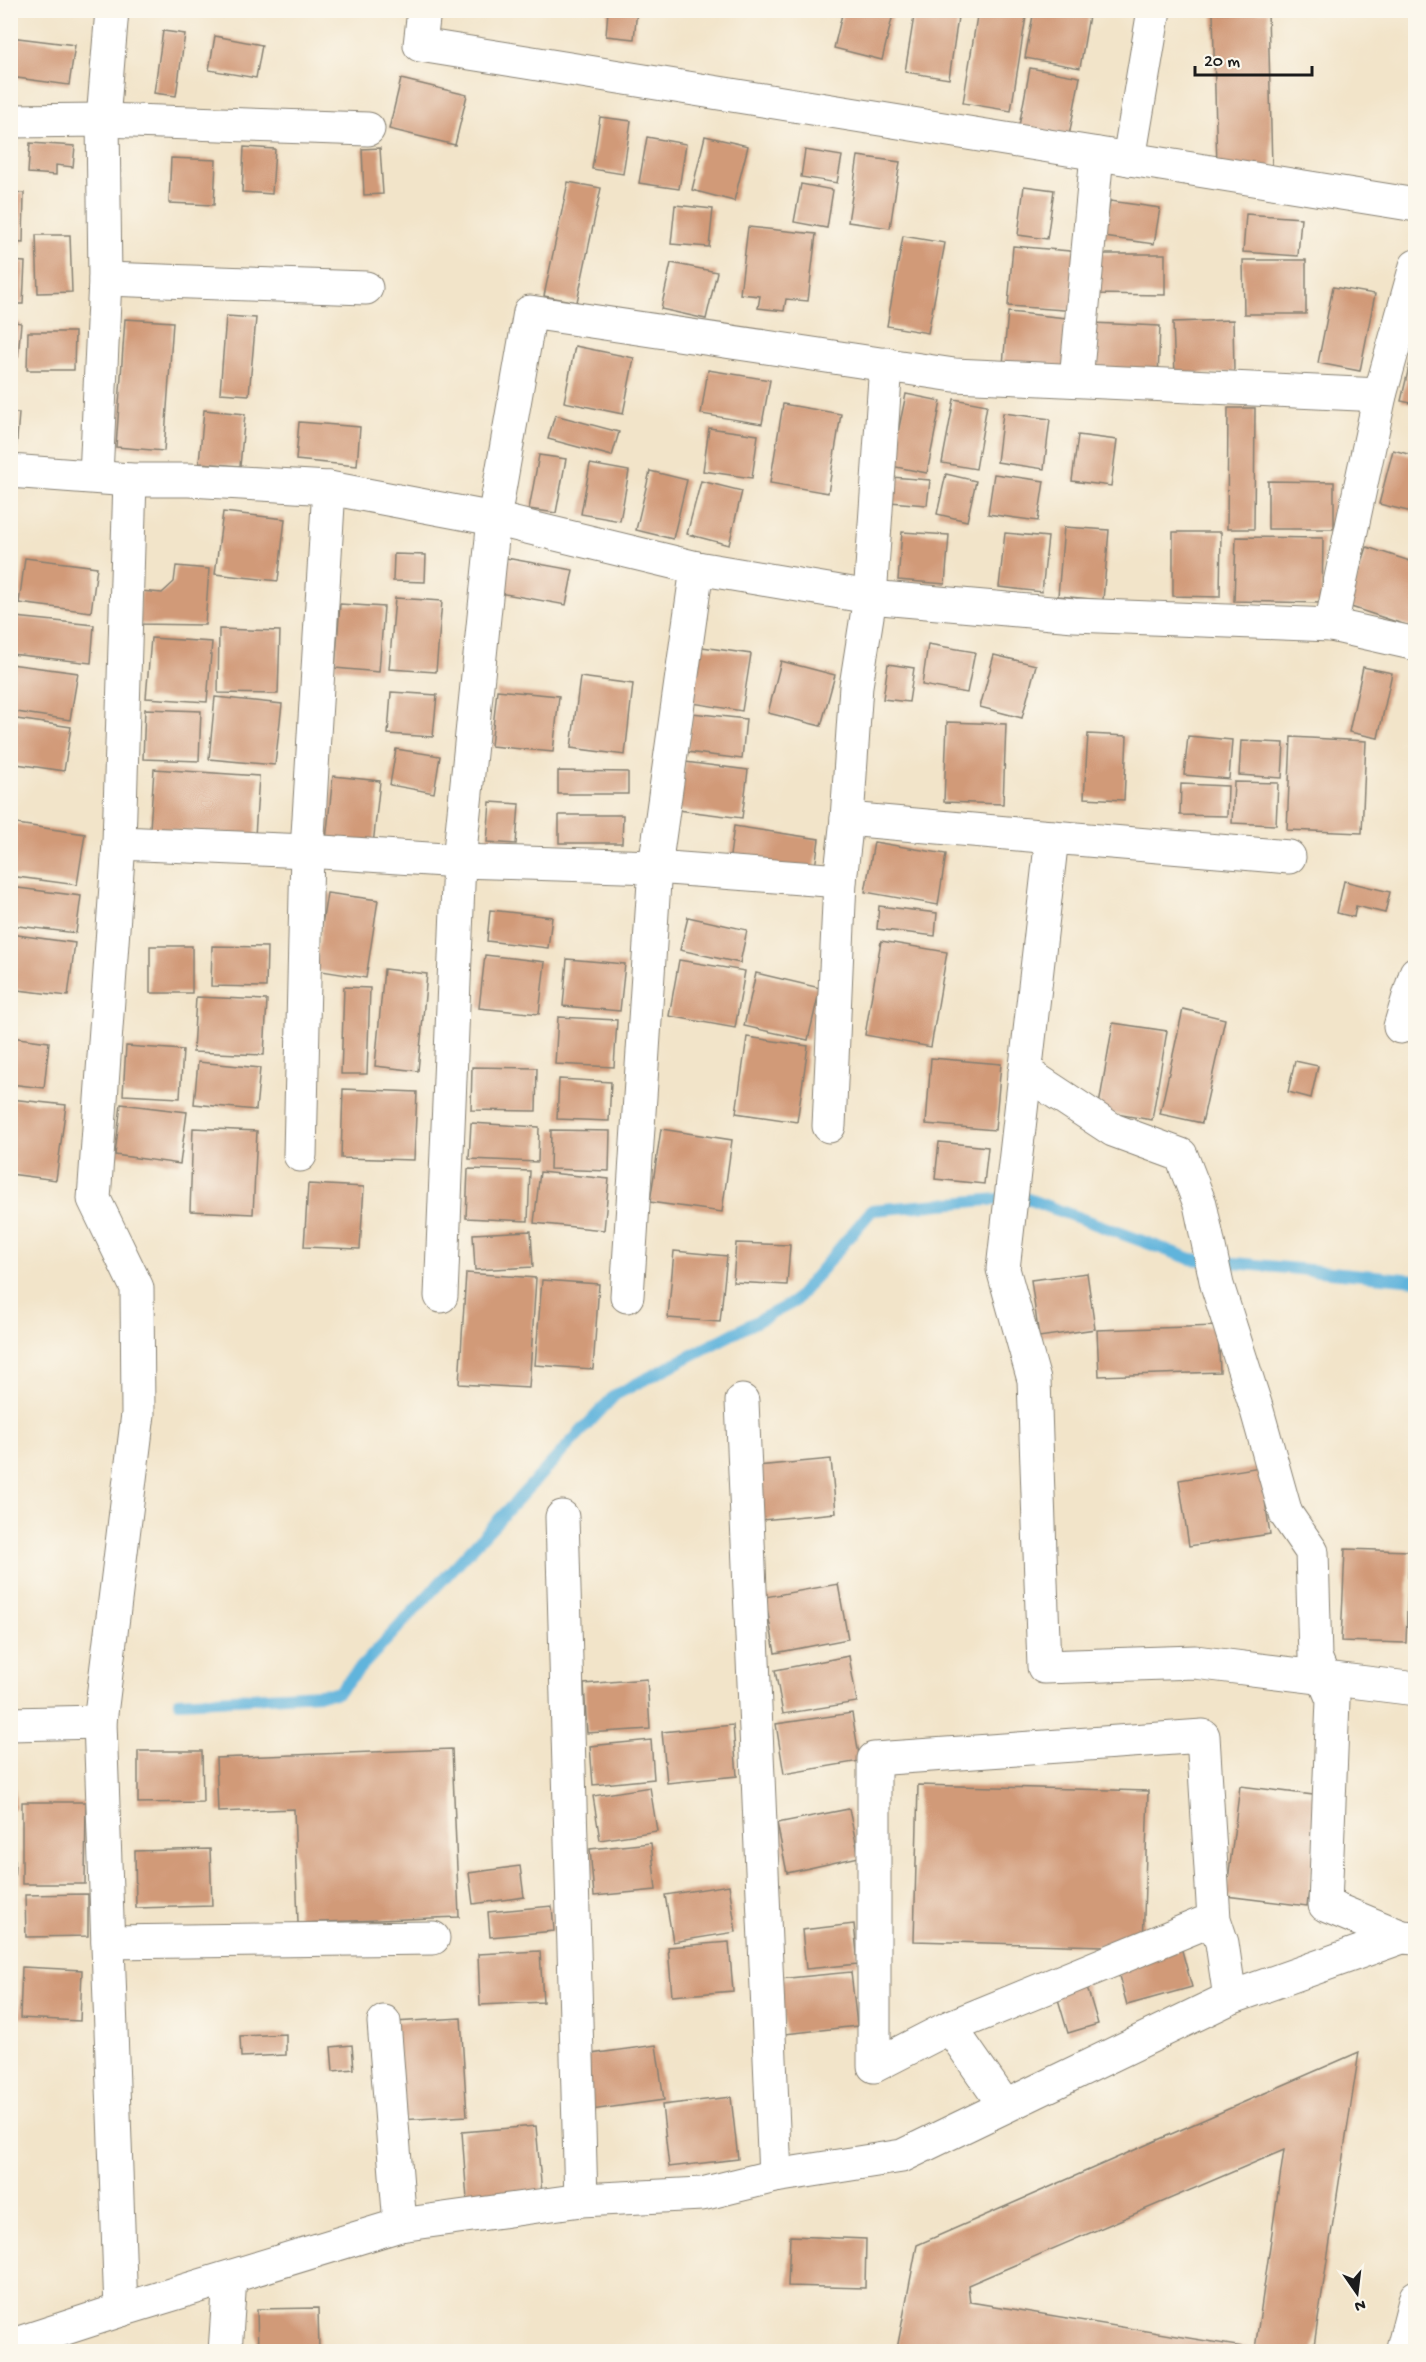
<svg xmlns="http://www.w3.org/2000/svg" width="1426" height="2362" font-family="'Gochi Hand',sans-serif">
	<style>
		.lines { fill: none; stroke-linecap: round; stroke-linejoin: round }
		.stream { stroke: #60b4dc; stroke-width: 12 }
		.building { fill: #d19a78; fill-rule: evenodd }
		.minor-casing { stroke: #878072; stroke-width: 35 }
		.minor { stroke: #fff; stroke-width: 33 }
	</style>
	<rect width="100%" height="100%" fill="#fbf7ec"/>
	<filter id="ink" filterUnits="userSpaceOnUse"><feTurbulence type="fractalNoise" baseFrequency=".0167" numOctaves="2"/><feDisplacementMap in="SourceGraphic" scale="12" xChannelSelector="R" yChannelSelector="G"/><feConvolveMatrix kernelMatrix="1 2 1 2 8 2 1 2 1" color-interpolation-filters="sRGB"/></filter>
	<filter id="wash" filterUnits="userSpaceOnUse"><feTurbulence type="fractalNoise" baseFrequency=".008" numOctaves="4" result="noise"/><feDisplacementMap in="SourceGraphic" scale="24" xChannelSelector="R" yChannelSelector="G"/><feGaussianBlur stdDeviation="1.35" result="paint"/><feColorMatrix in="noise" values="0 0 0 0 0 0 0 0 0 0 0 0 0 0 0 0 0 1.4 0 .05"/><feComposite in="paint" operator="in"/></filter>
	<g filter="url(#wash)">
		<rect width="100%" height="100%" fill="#f2e4c9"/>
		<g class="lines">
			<!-- stream -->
			<polyline class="stream" points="179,1702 337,1693 615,1395 794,1302 872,1210 1022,1197 1191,1259 1416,1280"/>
		</g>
		<g id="blocks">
			<!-- building -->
			<g class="building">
				<polygon points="608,10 637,10 634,39 606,36"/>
				<polygon points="843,10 894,10 882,60 834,48"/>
				<polygon points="915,10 959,10 949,79 905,72"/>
				<polygon points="978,10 1027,10 1011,111 963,103"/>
				<polygon points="1034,10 1090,10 1080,68 1025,58"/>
				<polygon points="1268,12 1272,167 1217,168 1213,13"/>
				<polygon points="163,31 185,34 176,96 154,93"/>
				<polygon points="215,36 262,45 256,78 209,70"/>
				<polygon points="10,37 75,45 69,85 10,77"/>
				<polygon points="1030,68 1080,77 1069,136 1019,126"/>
				<polygon points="401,79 467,95 455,145 389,129"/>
				<polygon points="600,117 631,121 623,174 592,169"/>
				<polygon points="705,136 748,146 734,201 692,190"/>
				<polygon points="647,137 686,144 679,189 639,183"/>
				<polygon points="30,143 75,146 73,167 56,165 56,175 28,173"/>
				<polygon points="244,147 275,149 272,194 242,192"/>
				<polygon points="380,148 383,194 364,195 362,149"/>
				<polygon points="805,150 842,156 837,183 801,177"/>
				<polygon points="858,156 900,162 890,228 848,222"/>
				<polygon points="171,158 216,160 214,205 169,203"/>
				<polygon points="568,182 601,188 577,302 544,296"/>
				<polygon points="801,184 833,190 827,228 794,222"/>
				<polygon points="1024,186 1054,190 1047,239 1018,235"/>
				<polygon points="10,192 24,193 23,243 10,242"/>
				<polygon points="1110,201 1160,208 1154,244 1104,237"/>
				<polygon points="675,205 713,209 709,247 671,244"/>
				<polygon points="1246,214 1301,218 1298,256 1243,252"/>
				<polygon points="748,227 816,234 808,301 786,299 784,311 758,308 760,296 740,294"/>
				<polygon points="36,235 70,235 72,292 38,293"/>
				<polygon points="903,236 945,243 928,333 887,326"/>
				<polygon points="1013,246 1081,252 1077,311 1008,306"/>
				<polygon points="1090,254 1165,254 1165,295 1091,294"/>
				<polygon points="1243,260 1306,260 1306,314 1244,314"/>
				<polygon points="10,261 25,262 23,304 10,304"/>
				<polygon points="671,263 717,272 706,319 661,309"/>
				<polygon points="1333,287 1375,294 1360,371 1318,363"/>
				<polygon points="1008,312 1076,319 1071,370 1003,364"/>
				<polygon points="226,316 256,318 249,395 220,393"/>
				<polygon points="125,319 173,322 164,451 116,447"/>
				<polygon points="1233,320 1234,372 1175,375 1173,322"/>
				<polygon points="10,321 21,323 18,357 10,356"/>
				<polygon points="1092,323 1160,326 1158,379 1090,376"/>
				<polygon points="28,332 75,332 74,370 27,370"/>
				<polygon points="575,346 634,358 623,414 564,402"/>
				<polygon points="1412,354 1416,354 1416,404 1401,401"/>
				<polygon points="10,368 15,368 13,405 10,405"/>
				<polygon points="708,370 770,380 762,424 701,414"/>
				<polygon points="906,394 941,401 927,473 891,466"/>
				<polygon points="954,399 987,405 976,469 942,463"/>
				<polygon points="783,404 841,414 828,493 770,483"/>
				<polygon points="1228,408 1255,408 1254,529 1227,529"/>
				<polygon points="204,410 245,414 240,466 199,463"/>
				<polygon points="10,413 19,413 16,451 10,451"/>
				<polygon points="1003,413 1050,419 1044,469 997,462"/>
				<polygon points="555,415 619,432 612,456 548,439"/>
				<polygon points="299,422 360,427 357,466 296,460"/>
				<polygon points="709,428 758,435 752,478 703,471"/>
				<polygon points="1078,435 1117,440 1111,486 1072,481"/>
				<polygon points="1393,450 1416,456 1416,513 1379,504"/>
				<polygon points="539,455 566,459 556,513 529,509"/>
				<polygon points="590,464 629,471 620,521 581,514"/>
				<polygon points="650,471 687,480 673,539 636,530"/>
				<polygon points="946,474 976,481 967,521 937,514"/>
				<polygon points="994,474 1044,481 1038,521 988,514"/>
				<polygon points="891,477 930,480 927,505 890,502"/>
				<polygon points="701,481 742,491 729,545 687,534"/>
				<polygon points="1268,481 1334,482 1334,529 1268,529"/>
				<polygon points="223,512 285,519 278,581 215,574"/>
				<polygon points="1064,527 1109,530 1103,600 1058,596"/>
				<polygon points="902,532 949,535 945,584 898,580"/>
				<polygon points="1173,532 1221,532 1220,597 1173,596"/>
				<polygon points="1005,533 1048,537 1042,592 999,587"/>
				<polygon points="1236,537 1323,538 1322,603 1234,601"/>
				<polygon points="1367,547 1416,563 1416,615 1412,627 1348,606"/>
				<polygon points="394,554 426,555 425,582 393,581"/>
				<polygon points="25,558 97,567 91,612 19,603"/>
				<polygon points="506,558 573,570 566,605 499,593"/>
				<polygon points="176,566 209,569 205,625 138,624 141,591 162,593 174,582"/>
				<polygon points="395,598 442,601 436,672 389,669"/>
				<polygon points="340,604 384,607 379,672 335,668"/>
				<polygon points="15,617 94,625 91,663 11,654"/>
				<polygon points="219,629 280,631 278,694 218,693"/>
				<polygon points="151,638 212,642 207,702 146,698"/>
				<polygon points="928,644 975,652 967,693 922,685"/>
				<polygon points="695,646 751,654 742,711 686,702"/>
				<polygon points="994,655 1036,665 1022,718 980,707"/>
				<polygon points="781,661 835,675 821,726 768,713"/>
				<polygon points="10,664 78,673 70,720 10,711"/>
				<polygon points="888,664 914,668 909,702 883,699"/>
				<polygon points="1363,667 1392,673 1378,738 1349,732"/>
				<polygon points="580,677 633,684 625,755 571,748"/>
				<polygon points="497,690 559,696 553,752 491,746"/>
				<polygon points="391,692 437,695 433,737 388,734"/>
				<polygon points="215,697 282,704 275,765 209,759"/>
				<polygon points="145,709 201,711 199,761 143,759"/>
				<polygon points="692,713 746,719 742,759 687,752"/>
				<polygon points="10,718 71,727 64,771 10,763"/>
				<polygon points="947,722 1006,724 1003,804 944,802"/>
				<polygon points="1088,734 1127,736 1124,800 1084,798"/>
				<polygon points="1188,736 1232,740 1229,779 1184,775"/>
				<polygon points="1291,737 1366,741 1362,833 1287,830"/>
				<polygon points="1241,741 1284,743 1282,778 1239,775"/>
				<polygon points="396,749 440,756 434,793 390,785"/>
				<polygon points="685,762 748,770 742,818 678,810"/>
				<polygon points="154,769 259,776 255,836 150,829"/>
				<polygon points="558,771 628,772 628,794 558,794"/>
				<polygon points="333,776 380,781 373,845 326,840"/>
				<polygon points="1234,782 1278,783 1276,825 1232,823"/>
				<polygon points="1181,784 1228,786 1227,816 1180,815"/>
				<polygon points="490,802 519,804 516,844 487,842"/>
				<polygon points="559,815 623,815 622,843 559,843"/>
				<polygon points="10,823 85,834 77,885 10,876"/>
				<polygon points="734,826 819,839 814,875 729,863"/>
				<polygon points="874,842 946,854 938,905 865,892"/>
				<polygon points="1344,881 1390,892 1385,913 1356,906 1354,917 1337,913"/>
				<polygon points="10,887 81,896 76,933 10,925"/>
				<polygon points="327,893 378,900 366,978 315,970"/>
				<polygon points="879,906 937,913 935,936 877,929"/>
				<polygon points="490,910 552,917 548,948 487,941"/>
				<polygon points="688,917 747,930 740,963 680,950"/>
				<polygon points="10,934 75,943 68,996 10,989"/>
				<polygon points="881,941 947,952 931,1047 865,1035"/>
				<rect x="150" y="946" width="42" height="47"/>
				<polygon points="212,946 267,947 266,987 211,986"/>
				<polygon points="485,955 545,962 539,1014 479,1008"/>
				<polygon points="567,959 625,964 620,1011 563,1006"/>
				<polygon points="679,960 745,971 735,1028 669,1016"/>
				<polygon points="384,969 427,974 418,1071 375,1066"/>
				<polygon points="756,973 820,988 808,1040 744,1026"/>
				<polygon points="344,987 370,988 367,1074 341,1074"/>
				<polygon points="196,997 267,1000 264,1055 193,1052"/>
				<polygon points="1183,1009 1225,1019 1202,1123 1160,1114"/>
				<polygon points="558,1017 617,1020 614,1067 555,1064"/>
				<polygon points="1113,1023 1167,1031 1152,1120 1098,1111"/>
				<polygon points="10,1037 49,1042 44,1088 10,1084"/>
				<polygon points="747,1037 808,1046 797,1122 736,1113"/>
				<polygon points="126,1046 183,1050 180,1098 123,1095"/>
				<polygon points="1415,1047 1416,1047 1416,1063 1411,1061"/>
				<polygon points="931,1058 1001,1064 995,1130 926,1124"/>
				<polygon points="1295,1061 1318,1066 1311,1098 1288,1092"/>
				<polygon points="198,1062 260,1068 256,1110 194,1104"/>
				<polygon points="472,1067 537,1068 536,1111 471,1110"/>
				<polygon points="559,1079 611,1082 609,1121 557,1119"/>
				<polygon points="343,1089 417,1092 414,1160 341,1158"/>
				<polygon points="10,1099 66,1105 56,1180 10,1174"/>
				<polygon points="121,1104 187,1112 180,1164 115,1155"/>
				<polygon points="471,1123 539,1127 538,1162 469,1159"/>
				<polygon points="193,1128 257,1131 253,1214 190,1211"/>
				<polygon points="661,1129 732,1140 722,1212 650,1202"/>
				<polygon points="551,1130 610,1131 609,1171 550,1169"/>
				<polygon points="939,1142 988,1147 984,1184 935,1179"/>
				<polygon points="468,1169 530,1171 528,1221 466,1218"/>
				<polygon points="540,1172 609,1179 604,1230 534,1223"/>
				<polygon points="308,1184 364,1187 360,1249 304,1247"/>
				<polygon points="531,1231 533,1267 475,1270 473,1234"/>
				<polygon points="736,1243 790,1245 787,1285 733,1282"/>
				<polygon points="674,1251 727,1256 720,1322 668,1318"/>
				<polygon points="466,1273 536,1278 529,1388 459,1384"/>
				<polygon points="1087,1273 1095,1329 1039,1337 1031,1280"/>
				<polygon points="542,1280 599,1284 593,1369 535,1365"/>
				<polygon points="1218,1326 1220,1372 1099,1376 1097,1330"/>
				<polygon points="831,1459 836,1513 762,1520 757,1466"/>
				<polygon points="1260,1467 1270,1534 1189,1546 1179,1480"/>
				<polygon points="1345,1549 1409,1551 1406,1643 1341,1641"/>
				<polygon points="838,1584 848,1639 775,1653 765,1597"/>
				<polygon points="849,1656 857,1702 783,1714 775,1670"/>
				<polygon points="647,1679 650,1729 587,1733 584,1684"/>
				<polygon points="852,1713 860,1761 784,1774 776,1724"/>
				<polygon points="733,1725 737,1776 667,1783 662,1732"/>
				<polygon points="651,1740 654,1779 593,1785 590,1746"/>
				<polygon points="452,1749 459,1917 298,1923 294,1809 218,1812 216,1758"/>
				<polygon points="138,1751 202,1751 203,1802 138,1803"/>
				<polygon points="10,1770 14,1770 16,1808 10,1809"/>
				<polygon points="918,1785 1148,1791 1143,1947 914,1941"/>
				<polygon points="1240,1786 1321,1796 1307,1906 1226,1896"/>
				<polygon points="650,1787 657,1831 600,1840 593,1796"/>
				<polygon points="22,1802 86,1802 85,1884 22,1884"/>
				<polygon points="849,1809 859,1857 787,1873 777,1823"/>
				<polygon points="651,1843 656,1890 594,1896 590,1849"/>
				<polygon points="210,1849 212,1906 136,1908 135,1851"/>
				<polygon points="10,1860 15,1860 13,1907 10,1907"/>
				<polygon points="520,1866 524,1897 473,1904 469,1873"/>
				<polygon points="729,1885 736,1932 673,1942 665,1895"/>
				<polygon points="88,1894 88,1936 26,1937 25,1895"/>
				<polygon points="552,1906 554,1931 490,1937 488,1912"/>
				<polygon points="854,1924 858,1964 806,1969 802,1930"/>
				<polygon points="729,1942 733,1991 672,1996 668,1947"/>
				<polygon points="1181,1947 1192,1987 1127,2005 1116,1965"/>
				<polygon points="540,1951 543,2002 480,2005 478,1954"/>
				<polygon points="22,1967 82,1970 80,2021 20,2018"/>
				<polygon points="851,1972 857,2026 785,2034 779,1979"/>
				<polygon points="1085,1980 1098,2024 1068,2033 1055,1989"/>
				<polygon points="461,2018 467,2116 400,2120 394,2022"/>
				<polygon points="286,2034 286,2055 241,2057 240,2036"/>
				<polygon points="352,2045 354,2069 333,2071 331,2047"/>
				<polygon points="656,2045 664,2100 591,2110 584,2055"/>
				<path d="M1359 2052 1313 2352H912L897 2349 917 2245ZM1284 2150 1255 2349 970 2302 968 2285Z"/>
				<polygon points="731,2097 738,2159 669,2167 662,2105"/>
				<polygon points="536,2126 542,2194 467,2200 462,2132"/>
				<polygon points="790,2236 866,2239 865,2288 788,2286"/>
				<polygon points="318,2308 319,2352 258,2352 257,2309"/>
			</g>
		</g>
	</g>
	<g filter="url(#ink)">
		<use href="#blocks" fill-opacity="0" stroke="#878072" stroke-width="1.5"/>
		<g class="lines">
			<!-- minor casing -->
			<g class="minor-casing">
				<g id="minor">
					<polyline points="424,10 420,45 1416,205"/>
					<polyline points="10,121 103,120 368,129"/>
					<polyline points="1129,159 1154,10"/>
					<polyline points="105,279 366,288"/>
					<polyline points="1076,380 1097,154"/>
					<polyline points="10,471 130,480 189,480 329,488 494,519 697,568 870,597 1074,615 1331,625 1416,644"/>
					<polyline points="96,476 105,279 103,120 112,10"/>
					<polyline points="130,480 119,843 94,1199 137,1288 138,1414 100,1722 121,2310 400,2225 581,2200 702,2194 775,2176 902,2156 1230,1998 1402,1937 1416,1938"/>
					<polyline points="1331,625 1380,395 1416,266"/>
					<polyline points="847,819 1052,837"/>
					<polyline points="119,843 307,851 459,861 655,867 840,881"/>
					<polyline points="1289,857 1052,837 1003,1269 1034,1380 1044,1667 1195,1662 1416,1689"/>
					<polyline points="1400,1027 1416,973"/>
					<polyline points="1025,1072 1113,1130 1181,1155 1200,1204 1217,1285 1256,1407 1286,1514 1312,1552 1315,1657 1333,1700 1325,1905 1402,1937"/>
					<polyline points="829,1126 840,881 847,819 856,686 870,597 886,364"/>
					<polyline points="300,1155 307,851 329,488"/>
					<polyline points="441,1296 459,861 494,519 530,312 954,375 1380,395"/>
					<polyline points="627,1296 655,867 697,568"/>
					<polyline points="742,1401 775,2176"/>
					<polyline points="562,1517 581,2200"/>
					<polyline points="10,1724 100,1722"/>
					<polyline points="1214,1919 950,2027 874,2066 874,1759 1203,1736 1214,1919 1222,1943 1230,1998"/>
					<polyline points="108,1942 433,1938"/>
					<polyline points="384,2022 400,2225"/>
					<polyline points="950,2027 1005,2106"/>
					<polyline points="10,2346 121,2310"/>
					<polyline points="225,2352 230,2278"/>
					<polyline points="1402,2352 1416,2297"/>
				</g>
			</g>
			<!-- minor -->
			<use href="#minor" class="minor"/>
		</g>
	</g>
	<!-- margin -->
	<rect width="1426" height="2362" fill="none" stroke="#fbf7ec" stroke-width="36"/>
	<!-- north arrow -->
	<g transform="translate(1357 2293) rotate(166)" stroke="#fbf7ec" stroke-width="4.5" paint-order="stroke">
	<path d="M0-4.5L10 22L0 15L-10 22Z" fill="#1c1c1c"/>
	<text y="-9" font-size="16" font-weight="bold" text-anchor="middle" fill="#1c1c1c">N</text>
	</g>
	<!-- scale -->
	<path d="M1195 66v9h117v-9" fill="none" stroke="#1c1c1c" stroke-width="3"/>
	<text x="1204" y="66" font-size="18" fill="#1c1c1c" stroke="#fbf7ec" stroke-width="4.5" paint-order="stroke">20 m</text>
</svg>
